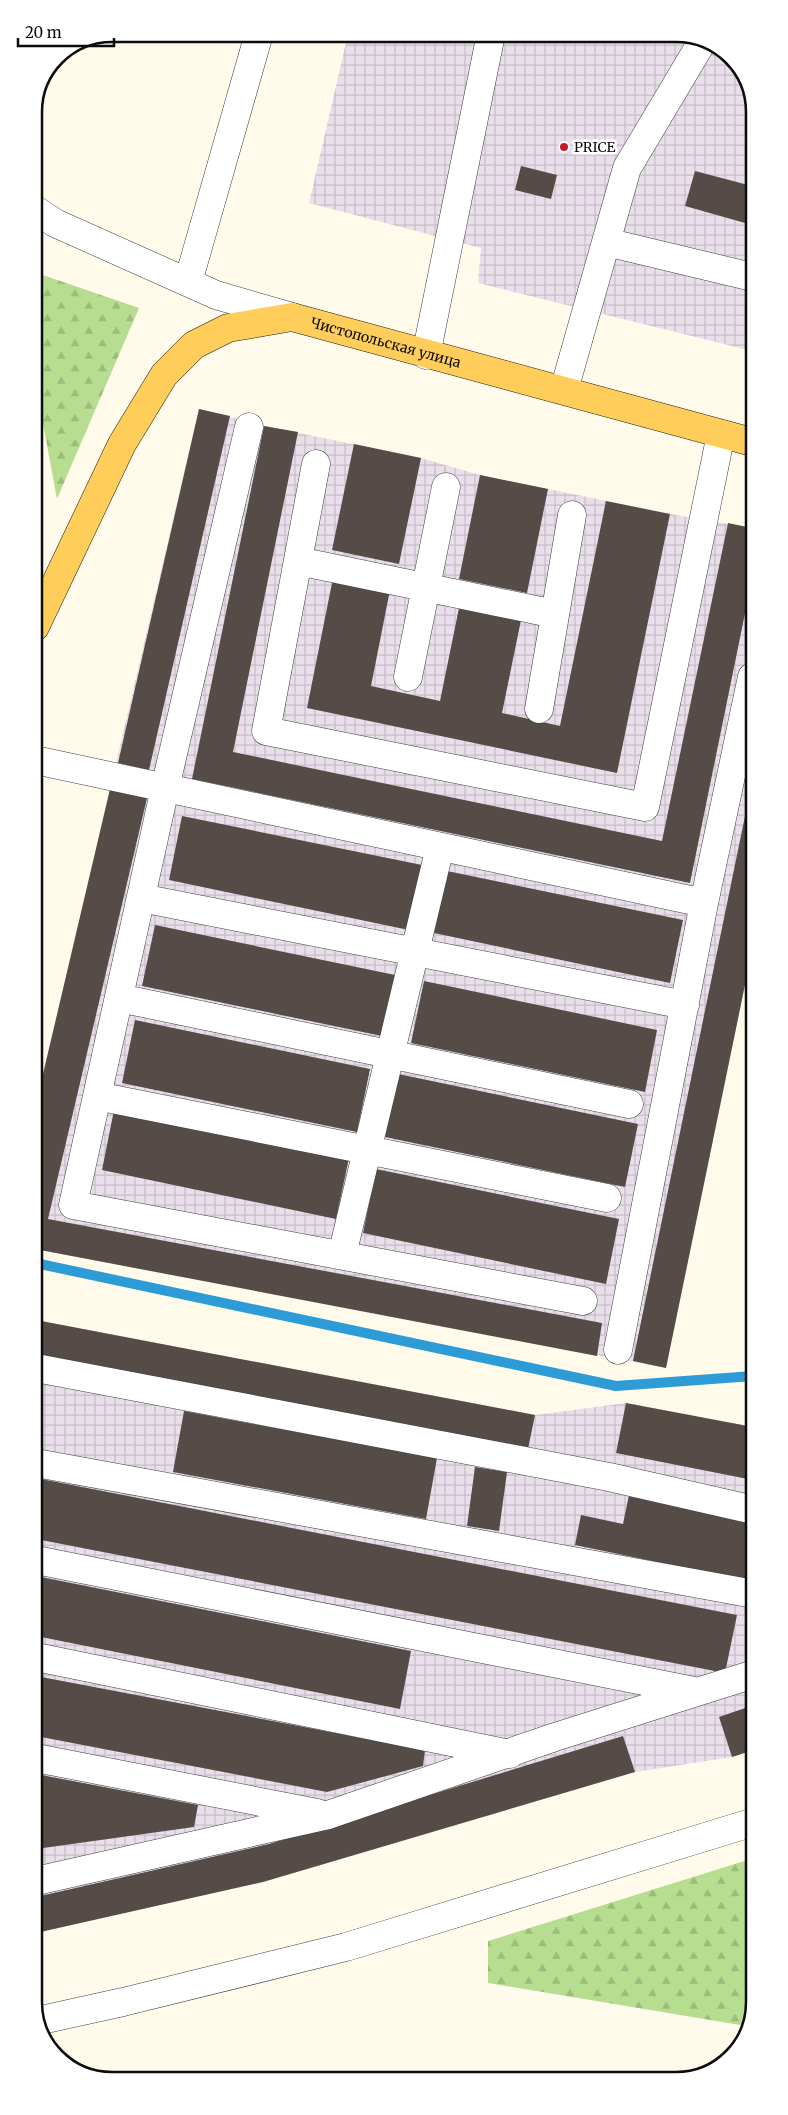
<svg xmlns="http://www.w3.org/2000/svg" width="788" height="2115" font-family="Merriweather,serif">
  <defs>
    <pattern id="industrial-grid" width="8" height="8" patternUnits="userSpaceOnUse" patternTransform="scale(1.25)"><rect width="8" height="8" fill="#e9dfeb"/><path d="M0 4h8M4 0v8" fill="none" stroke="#c7bec8"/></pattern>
    <pattern id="forest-firs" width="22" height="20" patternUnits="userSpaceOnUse" patternTransform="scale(1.25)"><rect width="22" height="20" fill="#b7dd90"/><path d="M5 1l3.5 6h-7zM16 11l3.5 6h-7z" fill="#9cbc7b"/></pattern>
  </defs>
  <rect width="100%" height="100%" fill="#fffaea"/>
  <path fill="url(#industrial-grid)" d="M348,34H681L724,50L751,92L752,351L478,283L481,248L309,203Z
    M199,409L264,426L421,458L480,475L670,514L752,528L753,946L666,1368L35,1249L110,789Z
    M36,1320L535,1415L626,1403L753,1427L754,1750L732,1757L635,1772L263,1882L36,1932Z"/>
  <path fill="url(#forest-firs)" d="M34,272L139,308L57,499L34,375Z
    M754,1858V2002L746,2026L488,1983V1941Z"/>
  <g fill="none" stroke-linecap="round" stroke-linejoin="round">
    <path stroke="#2d9cd6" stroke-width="10" d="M35,1263L616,1386L753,1376"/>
  </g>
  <path fill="#554c47" d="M521,166L557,175L551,199L515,190Z
    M695,171L752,186V200L745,223L685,206Z
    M199,409L230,416L149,770L118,763Z
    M264,426L298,432L233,752L662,841L728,523L752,528V579L690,883L192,779Z
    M354,444L421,458L399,564L332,550Z
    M480,475L548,489L527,593L459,579Z
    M606,501L670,514L617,773L307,708L333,578L390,590L371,686L440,701L459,608L521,620L502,713L560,726Z
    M752,782L753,946L666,1368L633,1361Z
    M110,789L147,798L48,1219L602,1323L597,1356L35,1249V1108Z
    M182,816L422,865L409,930L169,880Z
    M447,871L683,920L670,983L434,933Z
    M155,925L395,975L382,1036L142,986Z
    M424,981L657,1030L645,1092L411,1043Z
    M135,1020L370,1069L357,1132L122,1083Z
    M398,1074L638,1124L625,1187L385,1137Z
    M114,1110L349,1158L336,1219L102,1170Z
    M376,1169L619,1219L606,1284L363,1233Z
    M36,1320L535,1415L528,1449L36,1356Z
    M626,1403L753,1427V1480L616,1453Z
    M184,1411L437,1458L426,1519L173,1472Z
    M475,1467L507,1472L499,1531L467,1526Z
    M36,1478L737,1615L725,1673L36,1539Z
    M629,1495L754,1520V1582L575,1545L581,1515L623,1524Z
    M36,1576L411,1651L400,1709L36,1636Z
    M36,1676L425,1750L423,1766L327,1792L36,1736Z
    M754,1705V1750L732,1757L719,1717Z
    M623,1736L635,1772L263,1882L36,1933V1897L269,1844Z
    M36,1774L198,1805L194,1827L36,1849Z"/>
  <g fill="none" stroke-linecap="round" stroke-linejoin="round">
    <defs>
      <path id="minor" d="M34,209L55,223L216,295L292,317
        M606,242L752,277
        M188,282L259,34
        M426,355L491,34
        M564,390L627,168L702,42
        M249,427L165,788L73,1205L583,1301
        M316,464L266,731L645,807L721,434
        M298,561L555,614
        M408,677L446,487
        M539,709L572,515
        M35,760L704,903
        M141,898L685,1005
        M119,998L629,1104
        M97,1096L607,1198
        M342,1255L440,847
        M618,1350L704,903L752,677
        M36,1371V1368L609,1477L754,1510
        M36,1463L754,1594
        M36,1560L694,1691
        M36,1657L510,1754
        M36,1758L317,1813
        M36,1881L328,1815L555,1737L754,1674
        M37,2021L123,2002L346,1947L754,1822"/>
      <g id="major">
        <path id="s1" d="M35,627L122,444L164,375L194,345L228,328L292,317L752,442"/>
      </g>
    </defs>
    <use href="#minor" stroke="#3f3f3f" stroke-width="29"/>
    <use href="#major" stroke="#1d1d1d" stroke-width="29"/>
    <use href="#minor" stroke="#fff" stroke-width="28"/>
    <use href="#major" stroke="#ffce5a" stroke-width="28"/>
  </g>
  <circle fill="#c41b2c" stroke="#fff" stroke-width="2" cx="564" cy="147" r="5"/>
  <g text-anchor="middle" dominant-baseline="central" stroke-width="5" stroke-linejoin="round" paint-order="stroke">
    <g font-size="14" fill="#0c0c0c" stroke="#fff" text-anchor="start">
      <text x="574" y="147">PRICE</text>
    </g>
    <g font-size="14" fill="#0c0c0c" stroke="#fff">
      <text stroke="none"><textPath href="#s1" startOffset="526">Чистопольская улица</textPath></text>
    </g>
  </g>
  <path d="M0 0H788V2115H0ZM112 42H676A70 70 0 0 1 746 112V2002A70 70 0 0 1 676 2072H112A70 70 0 0 1 42 2002V112A70 70 0 0 1 112 42Z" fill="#fff" fill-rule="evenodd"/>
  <path fill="none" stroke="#0c0c0c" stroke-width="2.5" d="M112 42H676A70 70 0 0 1 746 112V2002A70 70 0 0 1 676 2072H112A70 70 0 0 1 42 2002V112A70 70 0 0 1 112 42Z"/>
  <path d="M18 38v8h96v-8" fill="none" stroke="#0c0c0c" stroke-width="2.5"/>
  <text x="25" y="38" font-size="15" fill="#0c0c0c" stroke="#ffffff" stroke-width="4" paint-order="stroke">20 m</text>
</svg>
